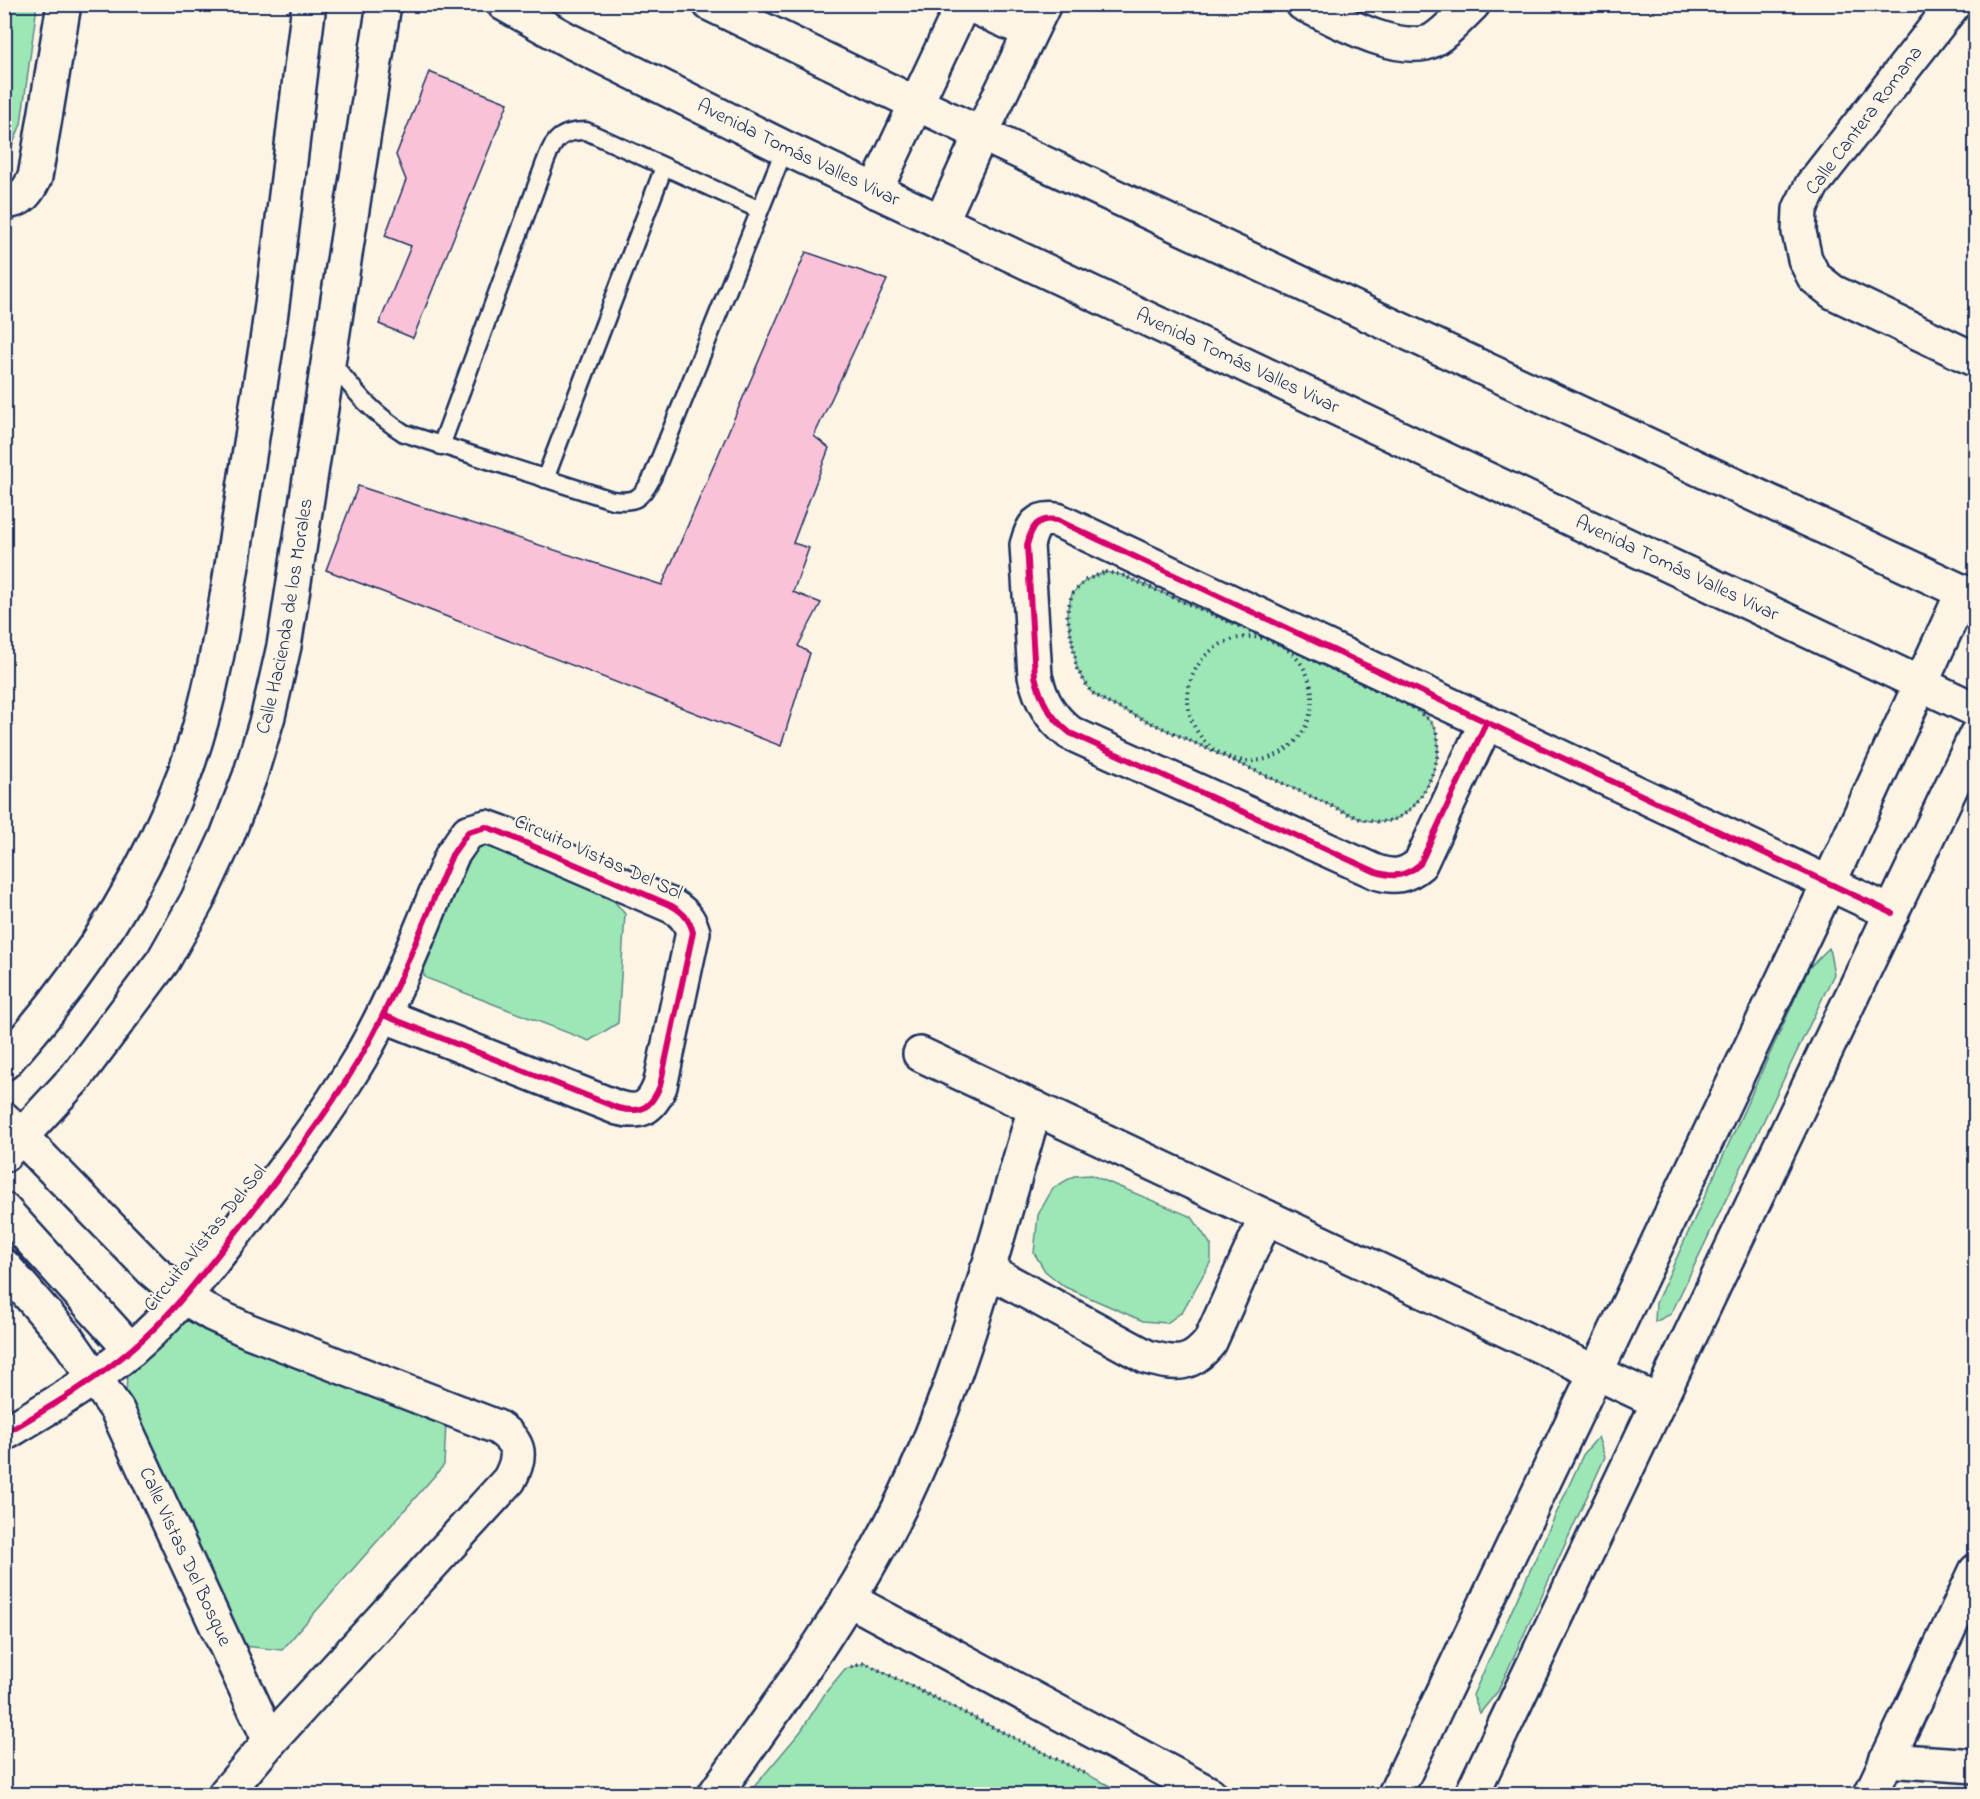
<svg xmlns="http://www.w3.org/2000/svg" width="1980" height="1799" font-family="'Indie Flower',sans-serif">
  <rect width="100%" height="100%" fill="#fcf5e5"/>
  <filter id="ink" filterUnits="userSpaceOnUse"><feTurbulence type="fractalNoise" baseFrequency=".0167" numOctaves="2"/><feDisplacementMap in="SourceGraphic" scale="12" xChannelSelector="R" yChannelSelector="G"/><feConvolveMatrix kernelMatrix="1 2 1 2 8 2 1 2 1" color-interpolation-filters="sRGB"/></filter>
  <g filter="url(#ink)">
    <path fill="#9de6b5" stroke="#5c8a8a" stroke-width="1.5" d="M5,4L36,5V13L21,124L12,146L5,150Z
      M1105,572L1122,575L1280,644L1416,709C1421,714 1429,719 1433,725C1449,750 1425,803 1401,816C1388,824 1375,822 1360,819L1108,703L1091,692L1077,669L1067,613L1072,594L1086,580Z
      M476,842L609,895L625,914L618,1023L589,1041L426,978L414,960Z
      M1829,948L1834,974L1671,1314L1655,1322L1656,1303L1809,968Z
      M1091,1175L1192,1217L1211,1245V1261L1182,1312L1167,1323L1143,1321L1065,1287L1045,1271L1034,1253L1038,1215L1053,1188L1074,1176Z
      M203,1320L446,1422L444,1465L282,1650L233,1645L126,1396L127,1372L178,1322Z
      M1598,1437L1605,1457L1498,1691L1480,1713L1473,1695L1583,1455Z
      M865,1663L883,1672L1126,1794H748L801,1731L826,1692L845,1669Z"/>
    <path fill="#fac2d8" stroke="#1b2f5e" stroke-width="1.5" d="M429,72L508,103L413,338L379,324L411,246L385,236L406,180L396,155Z
      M806,252L887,280L814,436L829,448L793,543L809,548L793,592L821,603L798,646L810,653L781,746L326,570L358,486L662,585Z"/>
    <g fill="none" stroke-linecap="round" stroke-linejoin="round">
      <defs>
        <path id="service" d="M329,359C354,390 369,411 404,433L612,500C635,503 641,499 652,478L785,148
          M441,446L546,160C554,138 562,131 586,131L760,210
          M545,479L664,167"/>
        <g id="minor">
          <path d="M968,4L1030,32"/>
          <path d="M1303,4C1336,19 1389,51 1426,43C1439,40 1463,14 1473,4"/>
          <path d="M1954,4L1812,185L1800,209L1799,232L1805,259L1814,277L1833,292L1976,360"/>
          <path d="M875,191L963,4"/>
          <path d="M4,202C22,201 28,192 35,177L64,4"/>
          <path d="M941,222L981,134L1044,4"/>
          <path d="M1486,723L1420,864C1406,876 1394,878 1376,872L1070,733C1050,717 1041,701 1035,676L1027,545C1032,526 1037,517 1057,520L1892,913"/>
          <path d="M920,1054L1659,1402"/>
          <path d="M4,1119L152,1270L184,1297L212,1314L249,1331L497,1427C521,1443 522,1456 509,1480L270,1741L225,1794"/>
          <path d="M4,1210L131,1350"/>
          <path id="s1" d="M4,1266L69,1341L117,1410L270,1741"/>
          <path d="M987,1270L1147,1357C1176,1365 1190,1367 1210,1342L1266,1217"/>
          <path d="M4,1434C48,1408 95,1381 133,1348C173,1314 203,1273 236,1232C279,1177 324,1119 360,1058C397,994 423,923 452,855L468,832L486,827L500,832L672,906C684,913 689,919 693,932L660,1086C651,1108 641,1114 618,1108L383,1015"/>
          <path d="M848,1599L1210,1794"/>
          <path d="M1886,1760L1976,1766"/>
          <path d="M715,1794C783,1699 854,1603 905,1496C964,1372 996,1238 1035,1108"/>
          <path d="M1395,1794L1829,883L1963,592"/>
          <path d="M1472,1794L1976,735"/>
          <path d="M1871,1794L1976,1571"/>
        </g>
        <g id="tertiary">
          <path d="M4,1063C82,977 144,881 185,772C217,686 227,593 242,502C250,448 259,394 267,341C283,229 295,116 309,4"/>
          <path id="s2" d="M4,1155L76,1077L163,961L197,901L226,839L250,776L268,716L284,646L384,4"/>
        </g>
        <g id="secondary">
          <path id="s3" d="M504,4L566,39L785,148L1976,710"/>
          <path d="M710,4L917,104L1976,598"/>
        </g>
      </defs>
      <use href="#service" stroke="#1b2f5e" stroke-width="21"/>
      <use href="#minor" stroke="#1b2f5e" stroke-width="38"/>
      <use href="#tertiary" stroke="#1b2f5e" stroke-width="38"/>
      <use href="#secondary" stroke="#1b2f5e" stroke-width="38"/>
      <path stroke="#1b2f5e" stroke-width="4" stroke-dasharray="1.5 4.5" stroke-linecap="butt" d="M1105,572L1122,575L1280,644L1416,709C1421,714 1429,719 1433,725C1449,750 1425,803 1401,816C1388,824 1375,822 1360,819L1108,703L1091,692L1077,669L1067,613L1072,594L1086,580Z
        M1188 699a62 62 0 1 1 124 0a62 62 0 1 1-124 0Z
        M851,1667L865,1663L1084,1773"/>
      <use href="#service" stroke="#fcf5e5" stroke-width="16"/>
      <use href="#minor" stroke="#fcf5e5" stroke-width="33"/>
      <use href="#tertiary" stroke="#fcf5e5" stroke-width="33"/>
      <use href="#secondary" stroke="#fcf5e5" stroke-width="33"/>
      <defs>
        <path id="cycleway" d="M1486,723L1420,864C1406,876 1394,878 1376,872L1070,733C1050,717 1041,701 1035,676L1027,545C1032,526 1037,517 1057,520L1892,913
          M4,1434C48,1408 95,1381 133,1348C173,1314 203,1273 236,1232C279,1177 324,1119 360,1058C397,994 423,923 452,855L468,832L486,827L500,832L672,906C684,913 689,919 693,932L660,1086C651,1108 641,1114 618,1108L383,1015"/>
      </defs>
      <use href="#cycleway" stroke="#fcf5e5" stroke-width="10"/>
      <use href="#cycleway" stroke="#d6006c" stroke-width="6"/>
    </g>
  </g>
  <g text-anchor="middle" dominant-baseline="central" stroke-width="4.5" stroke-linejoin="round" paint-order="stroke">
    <g font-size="20" fill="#1b2f5e" stroke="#fcf5e5">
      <text transform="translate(1865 121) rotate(-53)">Calle Cantera Romana</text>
      <text stroke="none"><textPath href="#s3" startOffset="330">Avenida Tomás Valles Vivar</textPath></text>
      <text stroke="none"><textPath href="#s3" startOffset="816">Avenida Tomás Valles Vivar</textPath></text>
      <text stroke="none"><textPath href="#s3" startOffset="1302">Avenida Tomás Valles Vivar</textPath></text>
      <text stroke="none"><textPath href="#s2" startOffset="620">Calle Hacienda de los Morales</textPath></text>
      <text transform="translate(598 858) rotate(24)">Circuito Vistas Del Sol</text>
      <text transform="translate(206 1239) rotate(-51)">Circuito Vistas Del Sol</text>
      <text stroke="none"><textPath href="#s1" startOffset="345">Calle Vistas Del Bosque</textPath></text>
    </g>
  </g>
  <rect width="1980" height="1799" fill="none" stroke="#fcf5e5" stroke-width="24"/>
  <rect x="12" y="12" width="1956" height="1775" fill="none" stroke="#1b2f5e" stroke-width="2" filter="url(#ink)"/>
</svg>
